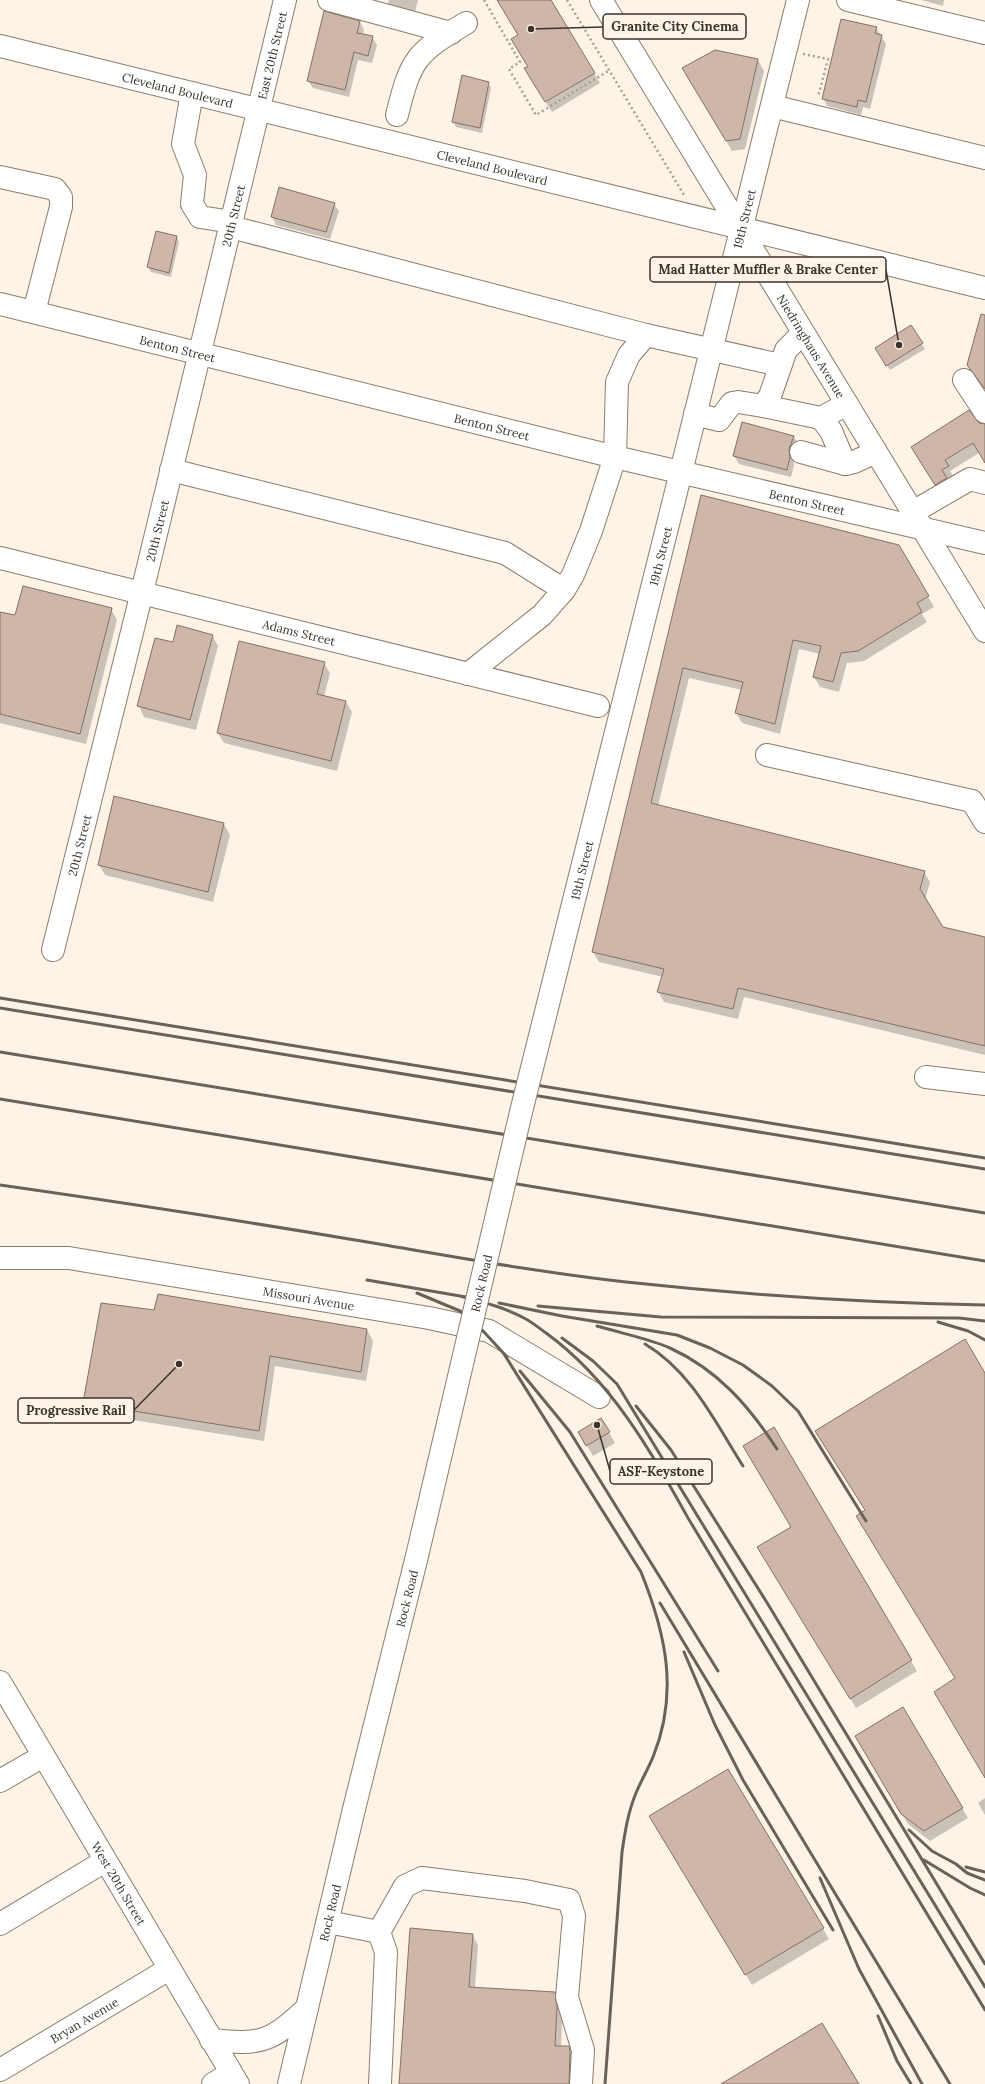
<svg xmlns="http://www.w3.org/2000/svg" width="985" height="2084" font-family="Lora,serif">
  <rect width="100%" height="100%" fill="#fdf3e6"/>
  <path fill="#0003" d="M389,0H418L414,16L393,10L388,3Z
    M498,0H550L600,83L552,112L531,79L519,35Z
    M921,0H944L943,6Z
    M360,22L364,30L363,35L372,37L377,45L372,63L358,60L349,97L313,88L308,81Z
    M876,28L886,44L870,109L863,107L861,115L827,106L823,98Z
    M715,51L758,60L764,71L745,149L732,151L683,68Z
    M488,83L491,88L482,133L456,127L453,122Z
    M334,204L339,211L330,239L276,225L272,217Z
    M177,237L179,242L171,277L151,272L148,267Z
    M911,327L925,349L890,370L879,354Z
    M743,423L794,437L798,444L793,457L794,465L791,477L739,464L734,456Z
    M978,424L985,425V461L979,453L950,471L954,477L941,495L918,458Z
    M702,496L898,545L934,607L922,614L927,622L864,661L847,663L839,692L820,687L814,677L820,654L799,649L780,734L742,723L736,713L742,690L689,678L658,806L924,872L930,882L925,900L942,928L985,938V1055L744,997L738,1019L664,1002L658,991L663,977L599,962L593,952Z
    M111,609L117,620L86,744L0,723V613L16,616Z
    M212,635L218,646L196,730L144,717L139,706L174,644Z
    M324,663L330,673L324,697L346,702L352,712L337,771L224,743L218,733Z
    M115,797L224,824L230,835L213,902L105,875L99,865Z
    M155,1311L367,1330L373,1341L366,1381L275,1366L264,1441L90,1413L84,1403Z
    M601,1419L615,1443L593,1456L579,1432Z
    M774,1429L917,1671L856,1708L764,1557L792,1528Z
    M903,1709L968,1818L930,1841L908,1824L856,1736Z
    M728,1770L829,1939L752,1985L656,1826Z
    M985,1798V1815L978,1803Z
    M472,1934L478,1945L475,1988L554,1993L560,2004L562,2018L561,2047H568L574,2058L575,2084H400Z"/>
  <path fill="#ceb7a9" stroke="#857063" d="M497,0H551L595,73L545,102L524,68L528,67L511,39L518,35Z
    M324,11L360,21L357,33L373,36L368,56L354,52L345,90L307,81Z
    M841,19L877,27L875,33L882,35L866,102L858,100L857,107L822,99Z
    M715,50L758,59L740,139L726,141L682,68Z
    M462,75L489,82L480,128L452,122Z
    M279,187L335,203L326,232L271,217Z
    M156,231L177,236L169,273L147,267Z
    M981,314L985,315V389L967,365Z
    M911,325L923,343L886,366L875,348Z
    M969,410L979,423L985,424V463L973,443L945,460L949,466L942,470L947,478L935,485L911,447Z
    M742,422L794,436L789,449L790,457L787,470L733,456Z
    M701,495L899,545L929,596L917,603L922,612L858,651L841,653L833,682L813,677L821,646L793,640L775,724L735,713L743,682L683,668L651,803L925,871L920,889L943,927L985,937V1046L738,988L733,1009L657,992L664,969L592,952Z
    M23,586L112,608L80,734L0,714V612L15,615Z
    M177,625L213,635L190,720L137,706L155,638L173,642Z
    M239,641L325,662L317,694L346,701L331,761L217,733Z
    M114,796L224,823L208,892L98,865Z
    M158,1294L367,1329L361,1372L270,1356L259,1431L83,1403L101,1303L154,1310Z
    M965,1339L985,1373V1778L934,1692L955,1678L856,1516L865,1510L815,1431Z
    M601,1418L610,1432L586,1446L578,1432Z
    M774,1427L912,1660L850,1699L757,1547L791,1527L743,1446Z
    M903,1707L963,1808L924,1831L901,1814L855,1736Z
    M728,1769L824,1928L745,1975L649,1816Z
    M410,1928L473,1934L469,1987L555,1992L557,2007L555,2046H569L570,2051L569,2084H399Z
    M822,2023L859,2084H721Z"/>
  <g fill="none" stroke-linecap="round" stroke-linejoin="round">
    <defs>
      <g id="minor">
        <path d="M329,0L451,33"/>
        <path id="s1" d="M601,0L985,631"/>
        <path d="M848,0L985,33"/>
        <path id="s2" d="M0,46L985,288"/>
        <path d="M192,93L183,144L195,175L192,204L200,217L232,222"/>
        <path d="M772,106L985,158"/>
        <path d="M397,115C411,58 416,53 466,23"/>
        <path d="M0,177L55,189L61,197V207L34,312"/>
        <path d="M231,227L646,335L780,365"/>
        <path id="s3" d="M0,304L615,457L985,543"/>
        <path d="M964,380L985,412"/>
        <path d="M763,406L821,418L847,404"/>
        <path d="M695,414L719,420L732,403L738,402L763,406L770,396L786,350L803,333"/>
        <path d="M821,418L831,431L845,464"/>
        <path d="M801,452L845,464L854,462L876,452"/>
        <path d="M171,470L505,553L564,590"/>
        <path d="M913,512L970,479L985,483"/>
        <path id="s4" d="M0,558L598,706"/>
        <path d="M468,674L542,615L564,590L573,575L591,531L615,457L617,382L629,355L646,335"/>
        <path d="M767,755L972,801L985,822"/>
        <path id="s5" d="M53,950L142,592L285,0"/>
        <path d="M926,1077L985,1084"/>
        <path id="s6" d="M0,1258H69L429,1318L489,1331L599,1397"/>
        <path id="s7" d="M0,1682L238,2084"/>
        <path d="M0,1781L43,1756"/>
        <path d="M328,1922L379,1932L386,1952L380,2084"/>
        <path d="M0,1924L105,1861"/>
        <path d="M379,1932L405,1886L422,1878L525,1891L569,1900L574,1916L567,1997L583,2050L581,2084"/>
        <path id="s8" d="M0,2070L169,1969"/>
        <path d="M213,2084L231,2073"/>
      </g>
      <g id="major">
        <path id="s9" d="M673,504L798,0"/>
        <path d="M211,2040C263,2045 270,2042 307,2008"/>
        <path id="s10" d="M289,2084L354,1809"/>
      </g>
    </defs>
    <use href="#minor" stroke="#8c7c6a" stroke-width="24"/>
    <use href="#major" stroke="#8c7c6a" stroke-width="24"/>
    <path stroke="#a89f94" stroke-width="2.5" stroke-dasharray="2 3" stroke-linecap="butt" d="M484,0L520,62L509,69L536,115L610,70
      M567,0L684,195
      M803,54L828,59L818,97"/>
    <use href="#minor" stroke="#fff" stroke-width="22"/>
    <use href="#major" stroke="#fff" stroke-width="22"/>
    <path stroke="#6a6259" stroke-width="3" d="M0,998L985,1158
      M0,1008L985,1169
      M0,1052L985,1213
      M0,1099L985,1261
      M0,1185C119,1202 237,1220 355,1240C445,1255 536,1272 626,1282C746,1295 865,1303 985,1305
      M367,1280L466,1297
      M417,1293L460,1311L484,1332L507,1357
      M460,1296C482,1302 504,1307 524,1318C532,1322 539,1328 546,1333C611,1380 650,1450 688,1518L985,2010
      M499,1303L562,1316L677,1335L710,1348L743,1365L772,1386L798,1411L866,1521
      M538,1306L661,1317L959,1318L985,1321
      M938,1322L968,1331L985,1340
      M597,1326C620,1333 647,1338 670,1348C718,1370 749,1406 777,1449
      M562,1338L593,1361L617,1384L985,1987
      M645,1344C691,1371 715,1422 743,1466
      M504,1354L641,1572C666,1634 679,1693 653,1757C648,1769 641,1781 636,1793C628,1812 625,1832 622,1852L605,2084
      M520,1371L570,1432L718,1671
      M636,1406L671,1450L766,1601L985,1964
      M660,1603L950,2084
      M684,1652L715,1725L743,1780L833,1930
      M909,1830L932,1851L956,1864L967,1873L985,1880
      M924,1860L970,1888L985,1895
      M966,1867L985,1872
      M820,1878L859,1969L922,2084
      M878,2016L897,2061L911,2084"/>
    <defs>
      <g id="major-bridge">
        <path id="s11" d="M354,1809L417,1556L521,1112L673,504"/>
      </g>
    </defs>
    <use href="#major-bridge" stroke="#8c7c6a" stroke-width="24" stroke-linecap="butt"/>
    <use href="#major-bridge" stroke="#fff" stroke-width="22"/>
  </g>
  <g text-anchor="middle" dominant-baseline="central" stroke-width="3" stroke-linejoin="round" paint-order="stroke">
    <g font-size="12" fill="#3b342c" stroke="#fdf3e6">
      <text stroke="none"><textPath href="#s5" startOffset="921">East 20th Street</textPath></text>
      <text stroke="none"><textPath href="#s2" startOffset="183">Cleveland Boulevard</textPath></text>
      <text stroke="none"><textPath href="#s2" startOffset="507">Cleveland Boulevard</textPath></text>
      <text stroke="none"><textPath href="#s5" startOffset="756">20th Street</textPath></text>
      <text stroke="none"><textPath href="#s9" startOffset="294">19th Street</textPath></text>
      <text stroke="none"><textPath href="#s1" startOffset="405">Niedringhaus Avenue</textPath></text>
      <text stroke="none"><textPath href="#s3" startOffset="183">Benton Street</textPath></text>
      <text stroke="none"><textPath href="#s3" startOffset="507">Benton Street</textPath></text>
      <text stroke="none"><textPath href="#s3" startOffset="831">Benton Street</textPath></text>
      <text stroke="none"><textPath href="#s5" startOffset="432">20th Street</textPath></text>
      <text stroke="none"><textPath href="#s11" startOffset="1290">19th Street</textPath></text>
      <text stroke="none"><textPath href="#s4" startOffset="308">Adams Street</textPath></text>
      <text stroke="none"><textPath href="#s5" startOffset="108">20th Street</textPath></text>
      <text stroke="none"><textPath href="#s11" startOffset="966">19th Street</textPath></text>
      <text stroke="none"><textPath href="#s11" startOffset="541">Rock Road</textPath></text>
      <text stroke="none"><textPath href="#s6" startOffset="312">Missouri Avenue</textPath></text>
      <text stroke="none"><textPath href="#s11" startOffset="217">Rock Road</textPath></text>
      <text stroke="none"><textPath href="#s7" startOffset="234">West 20th Street</textPath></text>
      <text stroke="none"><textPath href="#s10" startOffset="176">Rock Road</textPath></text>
      <text stroke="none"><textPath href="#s8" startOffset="98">Bryan Avenue</textPath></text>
    </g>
  </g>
  <path fill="none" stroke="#3b342c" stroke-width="1.5" d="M531 29L603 27M899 345L886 270M179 1364L134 1410M597 1425L610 1471"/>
  <g fill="#3b342c" stroke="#fdf3e6" stroke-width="1.5">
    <circle cx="531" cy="29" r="4"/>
    <circle cx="899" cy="345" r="4"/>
    <circle cx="179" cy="1364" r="4"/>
    <circle cx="597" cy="1425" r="4"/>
  </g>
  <g fill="#fdf3e6" stroke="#3b342c" stroke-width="1.5">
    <rect x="603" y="14" width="143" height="25" rx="4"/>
    <rect x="650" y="257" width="236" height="25" rx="4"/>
    <rect x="18" y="1398" width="116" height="25" rx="4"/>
    <rect x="610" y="1459" width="102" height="25" rx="4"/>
  </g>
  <g font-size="13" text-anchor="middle" font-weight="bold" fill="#3b342c">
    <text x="675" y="31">Granite City Cinema</text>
    <text x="768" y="274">Mad Hatter Muffler &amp; Brake Center</text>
    <text x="76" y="1415">Progressive Rail</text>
    <text x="661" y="1476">ASF-Keystone</text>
  </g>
</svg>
